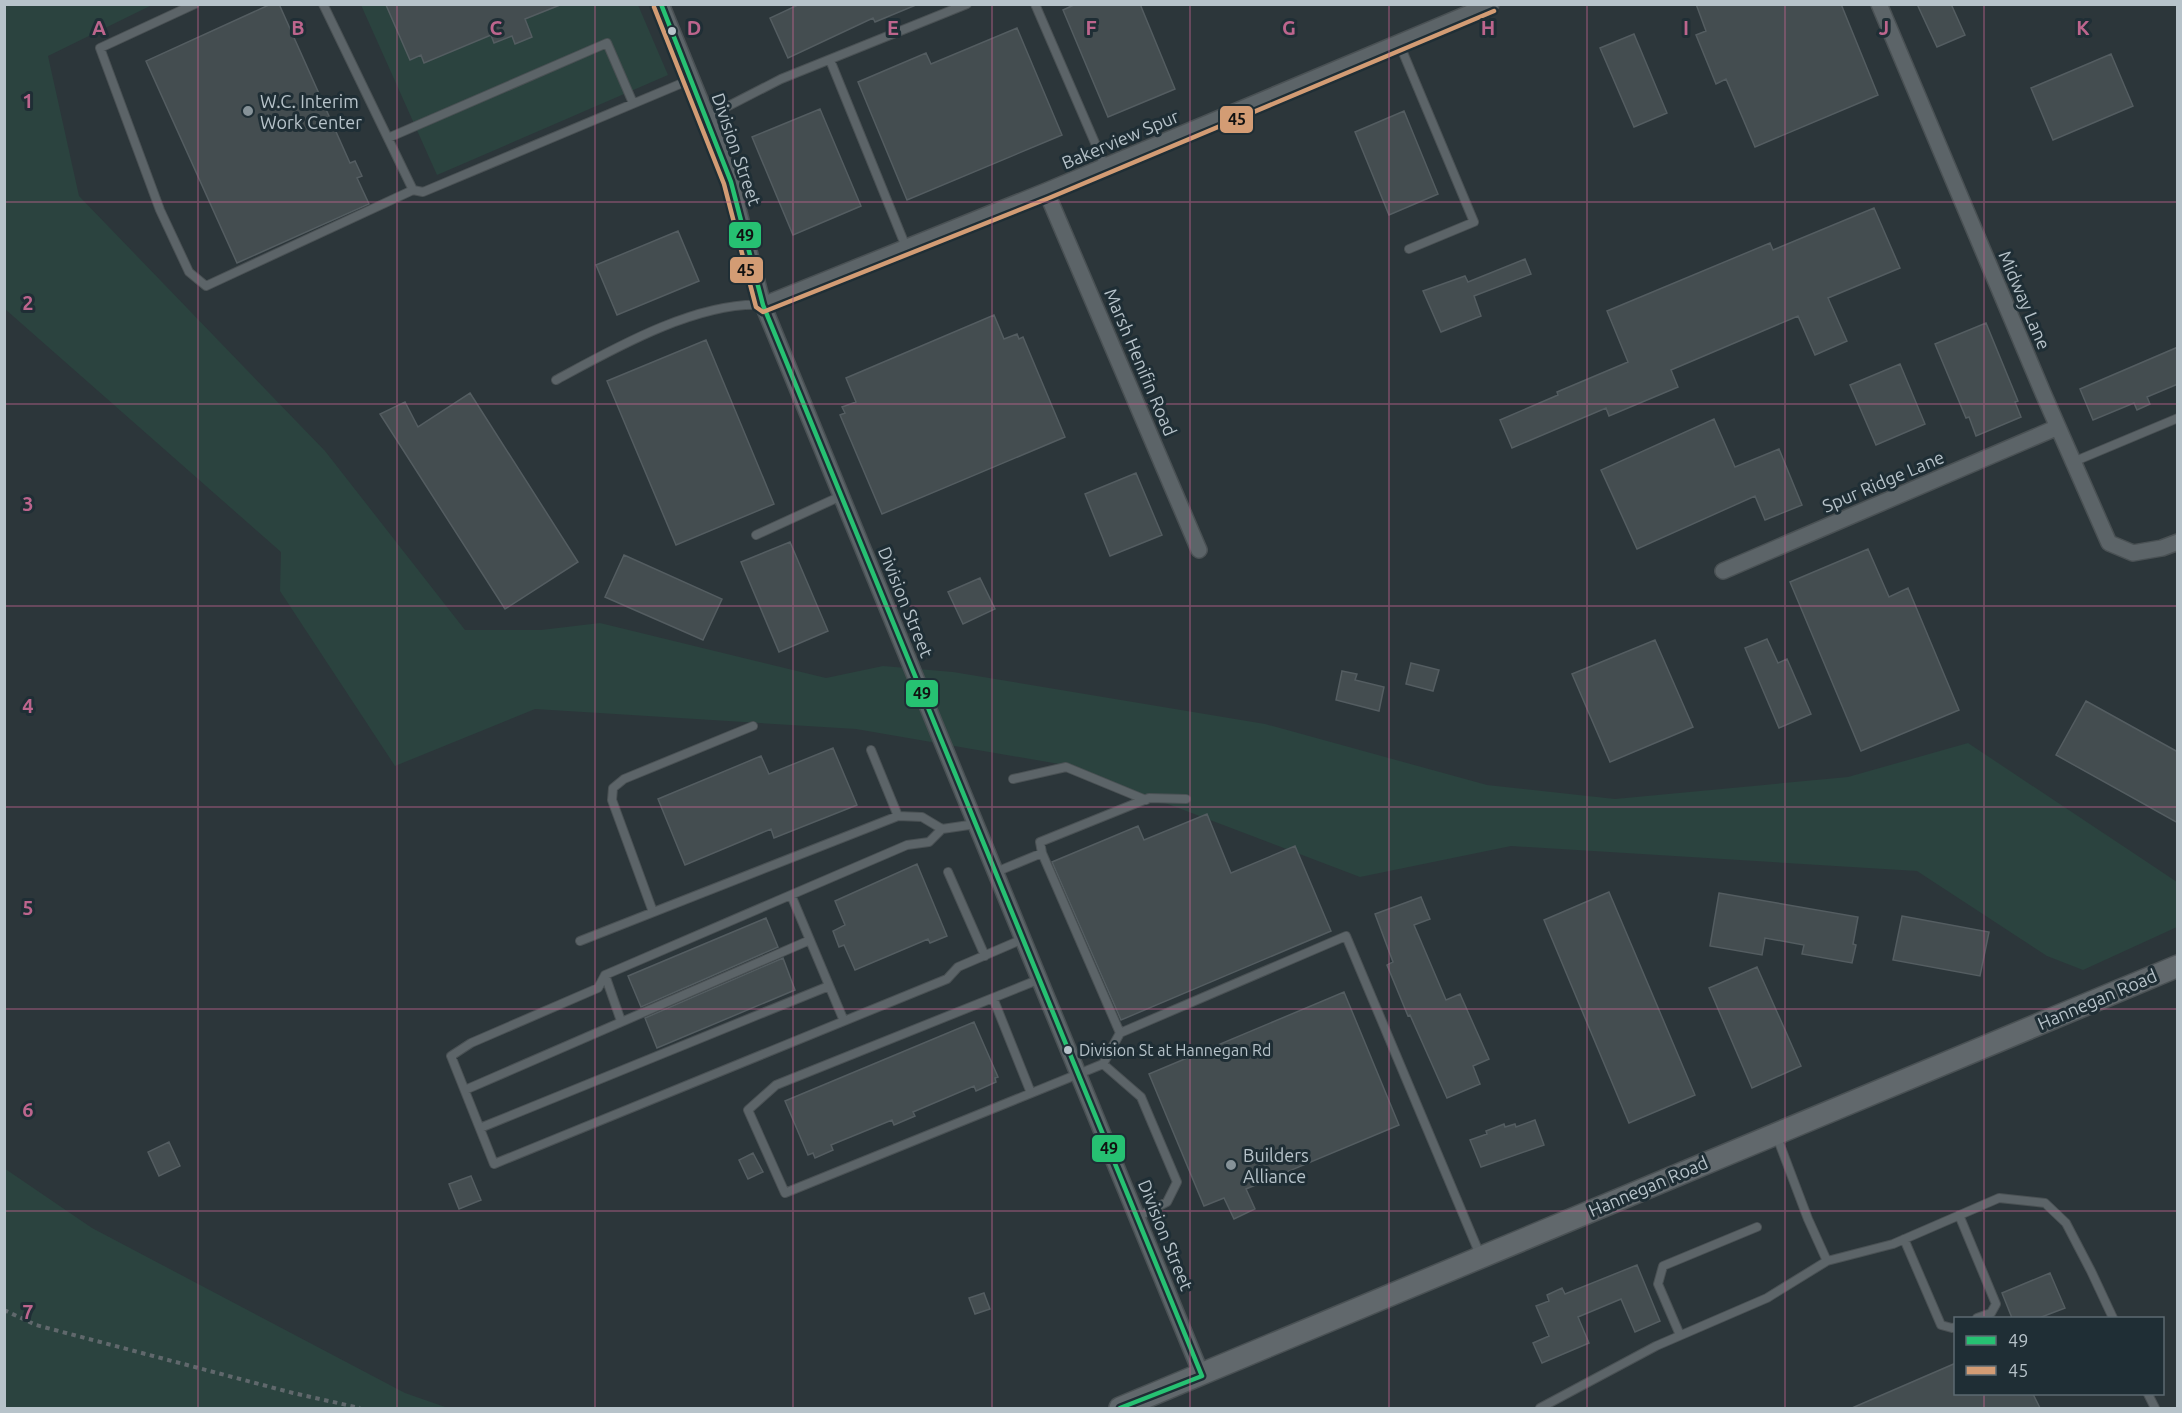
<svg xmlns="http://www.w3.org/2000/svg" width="2182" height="1413" font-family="Ubuntu,sans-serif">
  <rect width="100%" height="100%" fill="#2c363a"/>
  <path fill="#2b433f" d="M5,5H152L48,56L79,196L325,451L465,630H541L600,623L826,678L883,666L953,672L1265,724L1487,785L1615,799L1848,777L1968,743L2177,882V927L2083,970L2047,956L1917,871L1511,846L1360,877L1065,765L856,729L535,709L395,766L280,591L281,552L5,309Z
    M361,5H638L668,75L437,175Z
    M4,1168L92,1228L405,1393L448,1408H5Z"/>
  <path fill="#444d50" stroke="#545d61" stroke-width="1.5" d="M271,4H279L350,163L355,161L362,176L357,178L369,204L237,263L146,61Z
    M800,4H916V5L875,22L873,18L788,58L770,18Z
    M1076,4H1140L1175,89L1108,117L1063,10Z
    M1696,4H1841L1878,95L1755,147L1726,79L1716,84L1696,35L1706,31Z
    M1917,4H1951L1965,35L1937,47Z
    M386,5H560L525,19L532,37L515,44L512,36L494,43L491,35L424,63L421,55L410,60Z
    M1017,28L1062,135L907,200L858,82L926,53L931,64Z
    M1634,34L1667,113L1634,127L1600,48Z
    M2111,54L2133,106L2053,140L2031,88Z
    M820,109L861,206L793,235L752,137Z
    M1404,111L1438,194L1389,215L1355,132Z
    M1874,208L1900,268L1828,298L1847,341L1815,355L1798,316L1671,370L1678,387L1609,416L1606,408L1512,448L1500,420L1558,395L1557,392L1628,362L1607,311L1770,243L1773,250Z
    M678,231L699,281L617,315L596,265Z
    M1525,259L1531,274L1474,296L1481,316L1441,332L1423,291L1465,276L1468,282Z
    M994,315L1004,339L1017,334L1019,339L1023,337L1065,437L882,514L840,415L845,413L842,407L856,402L846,378Z
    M1986,323L2018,401L2015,402L2021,417L1976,436L1969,417L1966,418L1935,344Z
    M706,340L774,504L676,545L607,381Z
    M2178,347V384L2147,397L2150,404L2137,410L2134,403L2093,420L2080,389Z
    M1900,364L1925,424L1876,445L1850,385Z
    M470,393L578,562L505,609L380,414L405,402L418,427Z
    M1714,419L1735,467L1779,449L1802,505L1765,520L1755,496L1637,549L1601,470Z
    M1136,473L1162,535L1110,556L1085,494Z
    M790,542L828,631L779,652L741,562Z
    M1868,549L1889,597L1908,588L1959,710L1861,751L1790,582Z
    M624,555L722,599L703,640L605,597Z
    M980,578L995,609L963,624L948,592Z
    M1767,639L1778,663L1787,659L1811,714L1779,728L1745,648Z
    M1655,640L1693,727L1610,762L1572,674Z
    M1411,663L1439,670L1433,691L1406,684Z
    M1342,671L1357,674L1355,680L1384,687L1379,711L1336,700Z
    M2086,701L2178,752V823L2056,755Z
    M833,748L857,805L774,838L771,829L685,865L658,799L761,756L769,774Z
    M1207,814L1231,873L1295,846L1331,931L1121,1020L1052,862L1138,826L1144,840Z
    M917,864L947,936L930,943L928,939L855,970L844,945L839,947L833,931L845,925L835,901Z
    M1609,892L1695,1095L1629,1123L1544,920Z
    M1719,893L1858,917L1853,944L1856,945L1852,963L1802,954L1804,945L1765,938L1762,955L1710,946Z
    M1421,897L1430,919L1414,925L1446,1000L1460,994L1489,1059L1473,1066L1480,1084L1447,1098L1410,1015L1408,1016L1387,965L1393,962L1375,914Z
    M1902,916L1989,932L1980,976L1893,960Z
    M766,918L778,947L641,1007L628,976Z
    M783,958L795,990L657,1048L645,1018Z
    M1757,967L1801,1066L1752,1088L1709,988Z
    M1344,992L1399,1125L1246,1189L1255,1209L1234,1219L1224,1198L1204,1206L1149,1074Z
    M974,1022L998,1077L995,1078L996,1082L976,1091L974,1086L913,1112L915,1116L894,1125L892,1120L831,1145L833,1150L815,1158L813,1153L808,1155L785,1101Z
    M1535,1120L1544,1145L1481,1167L1470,1140L1487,1134L1486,1131L1504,1124L1505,1127L1515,1124L1516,1127Z
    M169,1142L180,1166L159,1176L148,1152Z
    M753,1153L763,1172L748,1179L739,1160Z
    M471,1176L481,1200L459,1209L449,1184Z
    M1637,1265L1660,1321L1635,1332L1621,1299L1578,1317L1589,1343L1542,1363L1533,1343L1549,1336L1536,1306L1549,1301L1547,1295L1562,1288L1565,1294Z
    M2050,1273L2065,1308L2039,1318H2012L2002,1293Z
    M984,1293L990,1309L975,1314L969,1298Z
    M1956,1363V1394H2033L2040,1408H1852Z"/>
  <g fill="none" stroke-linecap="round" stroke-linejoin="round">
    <defs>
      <path id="service" d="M195,4L100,48L160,210L189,272L206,286L413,190
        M323,4L413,190L423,192L692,79
        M1035,4L1105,166
        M1399,43L1474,222L1409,249
        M830,60L906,247
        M707,117L781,79L967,4
        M388,138L607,43L633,103
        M556,380C613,349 697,301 763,305
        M2073,462L2178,418
        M756,535L841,496
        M871,750L898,816
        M1013,779L1066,767L1146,800
        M1186,799L1149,798L1040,842L1042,853L1120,1033L1346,936L1481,1257
        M942,829L929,842L907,845L605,975L598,988L471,1043L451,1056L494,1164L947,979L958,967L1023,939
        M948,872L985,956
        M996,872L1042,853
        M791,895L844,1021
        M653,912L612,800L613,788L624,779L753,726
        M580,941L898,816L922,817L942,829L976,824
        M605,975L621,1021
        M1040,979L776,1085L748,1110L785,1193L1103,1064L1120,1033
        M993,998L1031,1093
        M1103,1064L1141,1097L1177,1182L1167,1202L1137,1217
        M465,1090L810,940
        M480,1128L829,986
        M1777,1137L1808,1219L1827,1261L1893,1244L1999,1198L2045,1203L2066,1223L2091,1271L2113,1318
        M1959,1215L1996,1304L1991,1313L1977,1318
        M1904,1239L1941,1325L1952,1328L1956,1327
        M1680,1335L1658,1284L1663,1266L1757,1227
        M2148,1394L2155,1408
        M1540,1408L1656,1346L1767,1298L1827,1261"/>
      <path id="minor" d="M661,4L707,117L731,182L763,305L1202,1376
        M1879,4L2043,393L2109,543L2133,553L2162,548L2178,542
        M1046,191L1199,550
        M763,305L1046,191L1491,4
        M1723,571L2058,427"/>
      <path id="secondary" d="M1120,1408L2178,966"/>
    </defs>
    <use href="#service" stroke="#4a5154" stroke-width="10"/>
    <use href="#minor" stroke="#4a5154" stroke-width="18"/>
    <use href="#secondary" stroke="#4a5154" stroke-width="24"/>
    <path stroke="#60686c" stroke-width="4" stroke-dasharray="4.5 4.5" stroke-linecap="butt" d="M4,1310L36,1325L293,1393L360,1408"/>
    <use href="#service" stroke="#5c6468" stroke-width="8"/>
    <use href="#minor" stroke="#5c6468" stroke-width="15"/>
    <use href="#secondary" stroke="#61686c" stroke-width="21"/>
    <defs>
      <path id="bus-1" d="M661,4L731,182L763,305L1202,1376
        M1120,1408L1202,1376"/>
      <path id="bus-2" d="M654,7L724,184L756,307L763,312L1049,198L1494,11"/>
    </defs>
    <use href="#bus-1" stroke="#1f2e35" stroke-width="9"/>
    <use href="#bus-2" stroke="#1f2e35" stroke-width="9"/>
    <use href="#bus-1" stroke="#26c172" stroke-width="4.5"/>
    <use href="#bus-2" stroke="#d39c74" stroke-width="4.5"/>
  </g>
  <path fill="none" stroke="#bd658d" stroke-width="1.5" stroke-opacity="0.55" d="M198,4V1408M397,4V1408M595,4V1408M793,4V1408M992,4V1408M1190,4V1408M1389,4V1408M1587,4V1408M1785,4V1408M1984,4V1318M4,202H2178M4,404H2178M4,606H2178M4,807H2178M4,1009H2178M4,1211H2178M1984,1394V1408"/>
  <g fill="#b7c3ca" stroke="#1f2e35" stroke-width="2">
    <circle cx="672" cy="31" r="5"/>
    <circle cx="1068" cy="1050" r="5"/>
  </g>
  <g fill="#869298" stroke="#1f2e35" stroke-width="2">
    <circle cx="248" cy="111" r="6"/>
    <circle cx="1231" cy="1165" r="6"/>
  </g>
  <g text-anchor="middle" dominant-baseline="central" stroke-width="6" stroke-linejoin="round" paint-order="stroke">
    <g font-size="16" fill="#b7c3ca" stroke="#1f2e35" text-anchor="start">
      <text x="1079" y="1050">Division St at Hannegan Rd</text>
    </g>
    <g font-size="18" fill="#b7c3ca" stroke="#1f2e35" text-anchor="start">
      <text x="260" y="101">W.C. Interim<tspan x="260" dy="21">Work Center</tspan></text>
      <text x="1243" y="1155">Builders<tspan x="1243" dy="21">Alliance</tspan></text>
    </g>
    <g font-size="18" fill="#b7c3ca" stroke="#1f2e35">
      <text transform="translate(1120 139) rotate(-23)">Bakerview Spur</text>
      <text transform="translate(737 149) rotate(71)">Division Street</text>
      <text transform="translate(2025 300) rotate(67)">Midway Lane</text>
      <text transform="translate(1141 362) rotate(67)">Marsh Henifin Road</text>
      <text transform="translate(1883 481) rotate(-23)">Spur Ridge Lane</text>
      <text transform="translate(906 602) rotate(68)">Division Street</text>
      <text transform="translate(2097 999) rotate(-23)">Hannegan Road</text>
      <text transform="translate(1648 1186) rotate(-23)">Hannegan Road</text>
      <text transform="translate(1166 1235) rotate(68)">Division Street</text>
    </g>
  </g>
  <g font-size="20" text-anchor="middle" font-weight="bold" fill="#bd658d" stroke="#1f2e35" stroke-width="6" stroke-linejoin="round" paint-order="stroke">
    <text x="99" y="35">A</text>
    <text x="298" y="35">B</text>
    <text x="496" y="35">C</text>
    <text x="694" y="35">D</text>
    <text x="893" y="35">E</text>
    <text x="1091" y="35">F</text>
    <text x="1289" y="35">G</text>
    <text x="1488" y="35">H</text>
    <text x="1686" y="35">I</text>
    <text x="1884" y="35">J</text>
    <text x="2083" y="35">K</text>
    <text x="28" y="108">1</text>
    <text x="28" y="310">2</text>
    <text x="28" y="511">3</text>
    <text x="28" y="713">4</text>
    <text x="28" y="915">5</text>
    <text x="28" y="1117">6</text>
    <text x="28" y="1319">7</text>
  </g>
  <g stroke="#1f2e35" stroke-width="2">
    <rect x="1219" y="105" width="35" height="29" rx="6" fill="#d39c74"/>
    <rect x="728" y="221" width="34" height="28" rx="6" fill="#26c172"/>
    <rect x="729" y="256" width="35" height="28" rx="6" fill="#d39c74"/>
    <rect x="905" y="679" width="34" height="29" rx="6" fill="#26c172"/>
    <rect x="1091" y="1134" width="35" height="29" rx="6" fill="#26c172"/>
  </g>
  <g font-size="16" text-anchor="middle" font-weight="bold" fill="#111">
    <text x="1237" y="125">45</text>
    <text x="745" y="241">49</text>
    <text x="746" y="276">45</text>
    <text x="922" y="699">49</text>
    <text x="1109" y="1154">49</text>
  </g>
  <rect width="2182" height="1413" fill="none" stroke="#b7c3ca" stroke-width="12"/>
  <rect x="1954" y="1317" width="210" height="78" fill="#1f2e35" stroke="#5c6a71" stroke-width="1.5"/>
  <rect x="1966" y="1336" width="30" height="9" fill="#26c172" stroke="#5c6a71" stroke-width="1.5"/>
  <text x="2008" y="1347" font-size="18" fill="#b7c3ca">49</text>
  <rect x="1966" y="1366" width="30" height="9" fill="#d39c74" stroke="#5c6a71" stroke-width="1.5"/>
  <text x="2008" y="1377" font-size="18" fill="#b7c3ca">45</text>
</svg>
